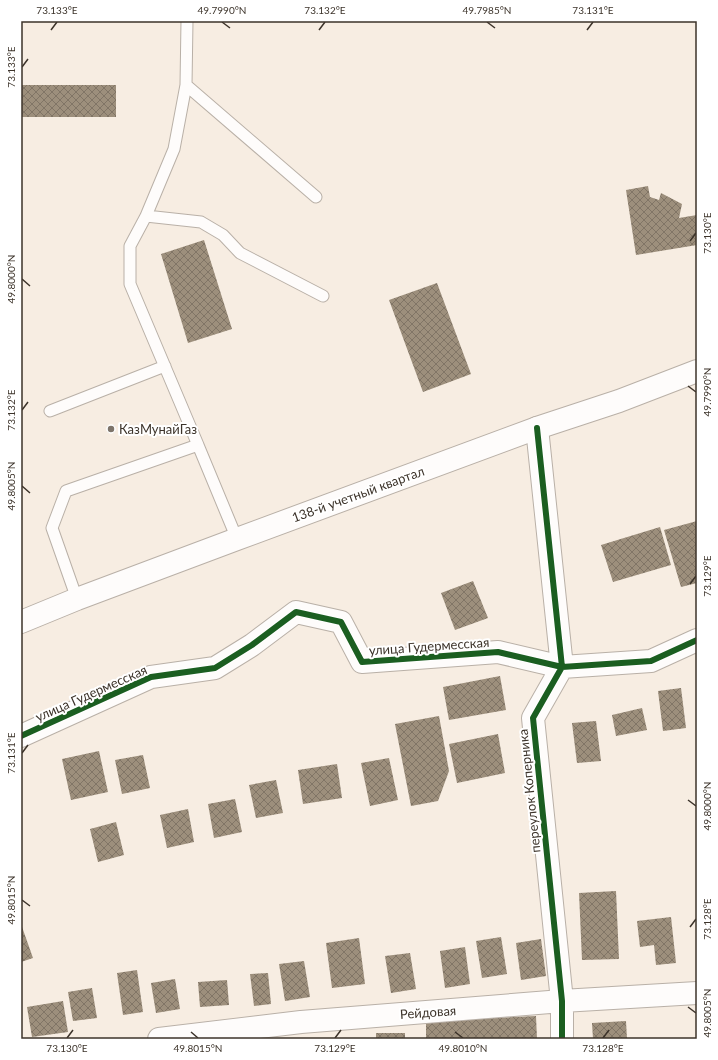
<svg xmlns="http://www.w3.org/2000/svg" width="718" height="1060" font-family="Lato,sans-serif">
  <defs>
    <pattern id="building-cross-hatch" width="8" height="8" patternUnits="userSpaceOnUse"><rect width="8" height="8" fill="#9d8f7c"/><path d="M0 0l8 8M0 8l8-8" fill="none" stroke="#817566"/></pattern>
  </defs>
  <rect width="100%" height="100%" fill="#f7ede2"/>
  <path fill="url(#building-cross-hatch)" d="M21,85H116V117H21Z
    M648,186L650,197L659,200L661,193L682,204L679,218L697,215V245L636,255L626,190Z
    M204,240L232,329L188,343L161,254Z
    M437,283L471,374L423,392L389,300Z
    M697,521V583L681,587L664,530Z
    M660,527L671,565L613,582L601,545Z
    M473,581L488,618L455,630L441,593Z
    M500,676L506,710L449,720L443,687Z
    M681,688L686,728L663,731L658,691Z
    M642,708L647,730L616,736L612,715Z
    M439,716L449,771L438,801L411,806L395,724Z
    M596,721L601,761L577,763L572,723Z
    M498,734L505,773L457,783L449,744Z
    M99,751L108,792L71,800L62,759Z
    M143,755L150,788L122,794L115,760Z
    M389,758L398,800L370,806L361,763Z
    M337,764L342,798L303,804L298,770Z
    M276,780L283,813L256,818L249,785Z
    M235,799L242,832L214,838L208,804Z
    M188,809L194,842L167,848L160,815Z
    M116,822L124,855L98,862L90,829Z
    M616,891L619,959L582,960L579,893Z
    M671,917L676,963L656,965L654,945L640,947L637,921Z
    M21,924L33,958L21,962Z
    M501,937L507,974L482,978L476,941Z
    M359,938L365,984L332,988L326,943Z
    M541,939L546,976L521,980L516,943Z
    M465,947L470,984L445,988L440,951Z
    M410,953L416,989L391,993L385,956Z
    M304,961L310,997L285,1001L279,964Z
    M137,970L143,1012L123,1015L117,973Z
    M268,973L271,1004L254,1006L250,974Z
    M175,979L180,1009L156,1013L151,983Z
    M227,980L229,1005L200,1007L198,982Z
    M92,988L97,1018L73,1021L68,992Z
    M63,1001L68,1032L32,1037L27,1007Z
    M536,1016L537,1039H426V1021Z
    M626,1021L627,1039H593L592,1023Z
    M376,1033H405V1039H376Z"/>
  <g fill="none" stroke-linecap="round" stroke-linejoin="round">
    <defs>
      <path id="lane" d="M187,21L186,85L174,149L146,216L130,246V284L198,445
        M186,85L316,197
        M146,216L201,222L223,235L240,253L323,296
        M50,411L165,366
        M77,599L52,528L66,491L198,445L237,539"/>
      <path id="street" d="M537,428L562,667L533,718L562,1001V1039
        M21,736L151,677L215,668L252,645L296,612L341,622L362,662L498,652L562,667L651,661L697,640
        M159,1039L301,1022L562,1001L697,993"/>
      <path id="secondary" d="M21,622L77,599L237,539L537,428L619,401L697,371"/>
    </defs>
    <use href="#lane" stroke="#b9b0a7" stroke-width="13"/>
    <use href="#street" stroke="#b9b0a7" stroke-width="24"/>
    <use href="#secondary" stroke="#b9b0a7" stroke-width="24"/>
    <use href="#lane" stroke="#fefcfb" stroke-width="11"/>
    <use href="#street" stroke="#fefcfb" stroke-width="22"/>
    <use href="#secondary" stroke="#fefcfb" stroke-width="22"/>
    <defs>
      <path id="cycleway" d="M537,428L562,667L533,718L562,1001V1039
        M21,736L151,677L215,668L252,645L296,612L341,622L362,662L498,652L562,667L651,661L697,640"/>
    </defs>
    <use href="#cycleway" stroke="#fff" stroke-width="8"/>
    <use href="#cycleway" stroke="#1b5e20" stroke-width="6"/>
  </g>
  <path fill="none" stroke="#3c332a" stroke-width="1.5" d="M222,22L230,28M487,22L495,28M51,30L57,22M319,30L325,22M587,30L593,22M22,67L28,59M690,241L696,233M22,279L30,286M688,386L696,392M22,410L28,402M22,486L30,493M690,584L696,576M22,753L28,745M688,800L696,806M22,900L30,906M690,927L696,919M688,1007L696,1013M191,1032L198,1038M455,1032L463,1038M67,1038L73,1030M335,1038L341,1030M603,1038L609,1030"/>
  <circle fill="#7d746a" stroke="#fff" stroke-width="1.5" cx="111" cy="429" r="4"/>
  <g text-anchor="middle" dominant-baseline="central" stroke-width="4" stroke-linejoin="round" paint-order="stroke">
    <g font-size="13" fill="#3c332a" stroke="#fff" text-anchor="start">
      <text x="119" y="429">КазМунайГаз</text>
    </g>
    <g font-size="13" fill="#3c332a" stroke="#fff">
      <text transform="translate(358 494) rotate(-20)">138-й учетный квартал</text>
      <text transform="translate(429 646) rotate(-4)">улица Гудермесская</text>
      <text transform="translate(91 693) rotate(-24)">улица Гудермесская</text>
      <text transform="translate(529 791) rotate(-96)">переулок Коперника</text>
      <text transform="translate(428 1012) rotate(-4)">Рейдовая</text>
    </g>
  </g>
  <rect width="718" height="1060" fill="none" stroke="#ffffff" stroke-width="44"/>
  <rect x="22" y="22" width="674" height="1016" fill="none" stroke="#3c332a" stroke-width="1.5"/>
  <g font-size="10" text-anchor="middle" fill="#3c332a">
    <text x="57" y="14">73.133°E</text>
    <text x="222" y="14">49.7990°N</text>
    <text x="325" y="14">73.132°E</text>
    <text x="487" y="14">49.7985°N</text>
    <text x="593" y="14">73.131°E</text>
    <text transform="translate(11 67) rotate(-90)" y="4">73.133°E</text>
    <text transform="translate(707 233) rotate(-90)" y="4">73.130°E</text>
    <text transform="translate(11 279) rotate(-90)" y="4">49.8000°N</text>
    <text transform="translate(707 392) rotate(-90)" y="4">49.7990°N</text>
    <text transform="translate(11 410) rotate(-90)" y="4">73.132°E</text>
    <text transform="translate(11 486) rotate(-90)" y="4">49.8005°N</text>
    <text transform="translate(707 576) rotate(-90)" y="4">73.129°E</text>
    <text transform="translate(11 753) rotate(-90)" y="4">73.131°E</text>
    <text transform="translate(707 806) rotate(-90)" y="4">49.8000°N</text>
    <text transform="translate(11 900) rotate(-90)" y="4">49.8015°N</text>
    <text transform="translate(707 919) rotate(-90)" y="4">73.128°E</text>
    <text transform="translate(707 1013) rotate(-90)" y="4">49.8005°N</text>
    <text x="67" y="1052">73.130°E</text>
    <text x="198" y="1052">49.8015°N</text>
    <text x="335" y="1052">73.129°E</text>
    <text x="463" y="1052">49.8010°N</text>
    <text x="603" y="1052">73.128°E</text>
  </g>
</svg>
